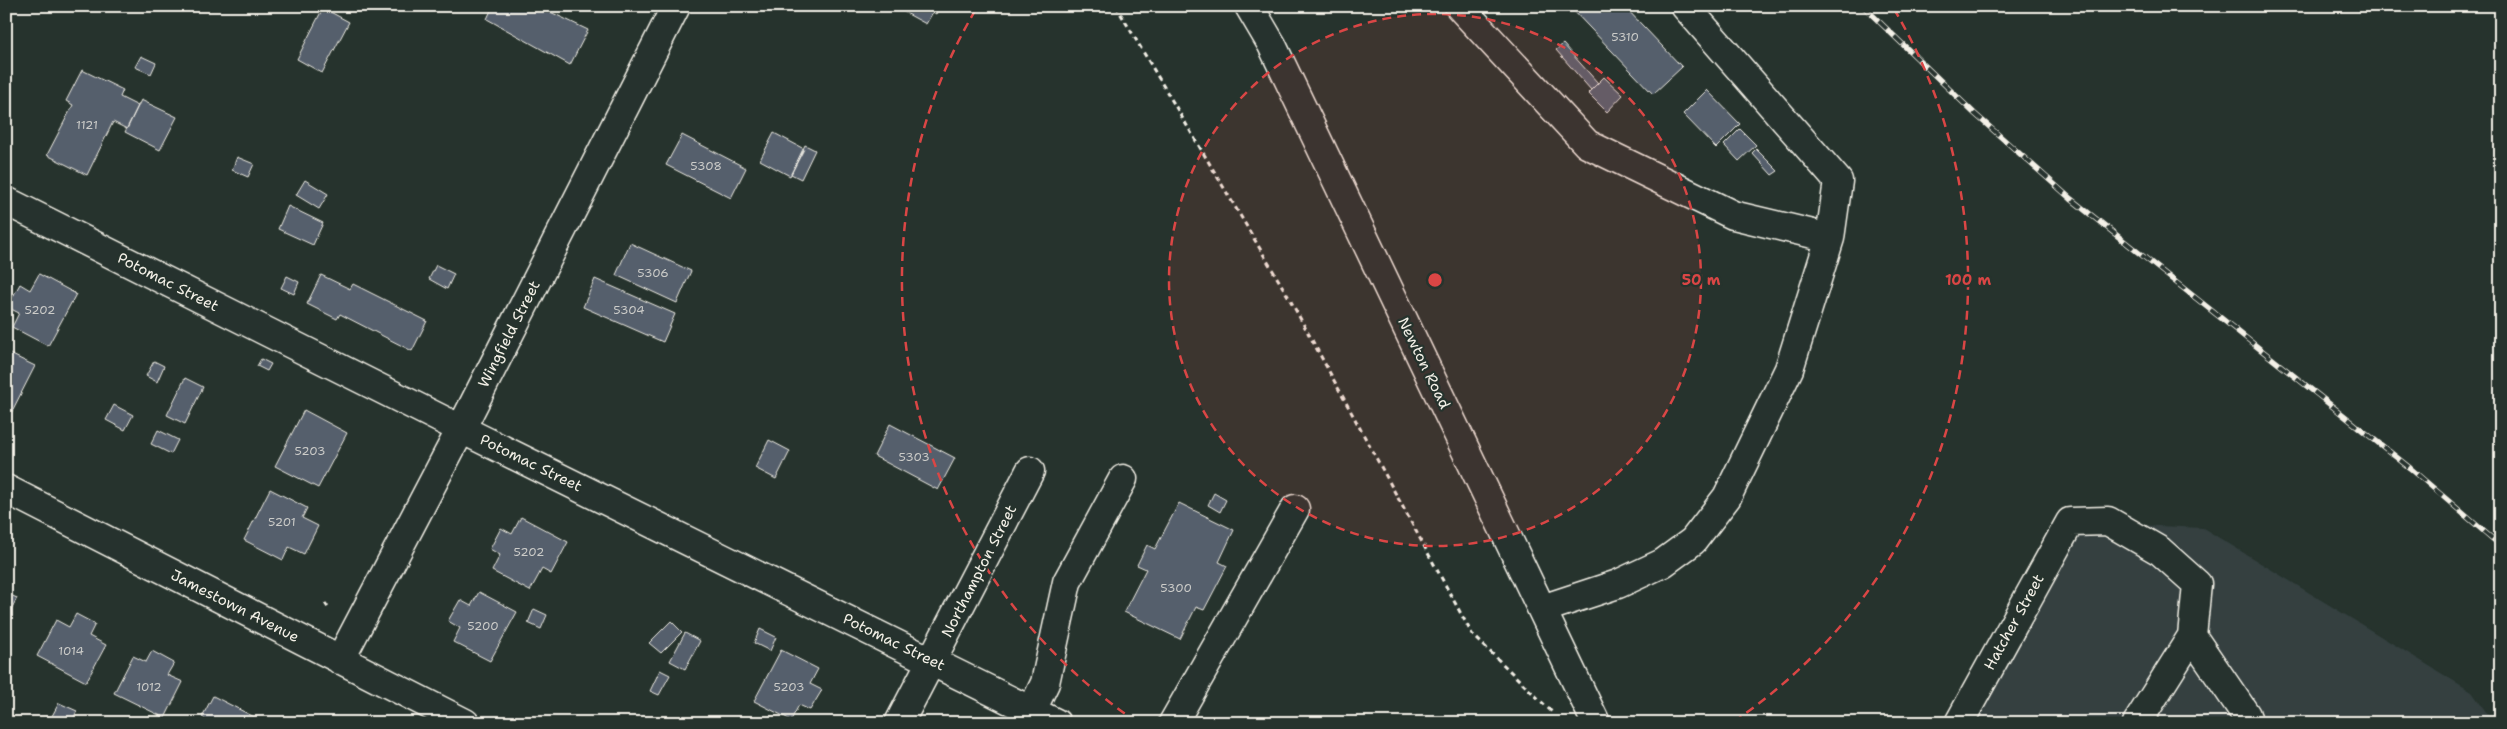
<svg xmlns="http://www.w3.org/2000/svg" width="2507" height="729" font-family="'Shantell Sans',sans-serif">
  <rect width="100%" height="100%" fill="#26332d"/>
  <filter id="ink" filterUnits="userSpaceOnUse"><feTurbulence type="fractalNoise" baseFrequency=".02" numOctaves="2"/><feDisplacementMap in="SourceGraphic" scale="10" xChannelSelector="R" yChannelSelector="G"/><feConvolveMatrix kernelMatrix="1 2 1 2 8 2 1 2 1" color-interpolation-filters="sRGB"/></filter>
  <g filter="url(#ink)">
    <path fill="#344040" d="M2070,522L2203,528L2472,692L2494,723H1971Z"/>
    <path fill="#545e6c" stroke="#f4f1e8" d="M493,6H538L588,30L570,65L487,19Z
      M907,6H940L936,14L933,12L926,24L904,12Z
      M1569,6H1624L1682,67L1653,94Z
      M323,8L349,22L322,73L297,59Z
      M1563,44L1598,83L1591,90L1556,50Z
      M141,56L156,63L151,74L135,67Z
      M82,70L123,90L120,97L138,106L127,129L113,122L87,175L47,155L73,105L66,101Z
      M1604,77L1623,95L1607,112L1588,93Z
      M1707,90L1740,124L1716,148L1683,114Z
      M141,100L177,117L160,150L125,132Z
      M1740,129L1756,145L1739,161L1724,145Z
      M774,133L804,149L790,176L760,160Z
      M682,135L746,168L731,198L666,165Z
      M805,145L815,150L801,179L791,174Z
      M1756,149L1778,171L1772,175L1752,153Z
      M237,157L254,164L248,177L232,170Z
      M305,180L328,194L319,209L296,195Z
      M288,206L323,223L313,245L278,229Z
      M630,243L691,271L677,303L616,275Z
      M436,265L454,274L447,289L429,279Z
      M39,274L76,294L48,346L12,327L19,313L7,307L20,284L30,290Z
      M321,275L350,289L353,284L427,321L412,351L340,314L337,319L307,304Z
      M287,276L299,282L294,294L281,288Z
      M595,279L675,314L663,342L583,307Z
      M6,352L35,366L8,419L6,418Z
      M261,359L271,364L267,371L257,366Z
      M154,361L164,366L157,382L146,376Z
      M185,378L203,387L185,424L167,415Z
      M114,405L133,415L125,430L106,420Z
      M304,410L347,433L318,488L275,466Z
      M890,424L955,458L938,490L874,456Z
      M158,430L178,440L171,454L151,444Z
      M769,440L790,451L776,479L755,468Z
      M270,489L307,508L302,518L318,526L304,554L289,547L283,560L244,540Z
      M1214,493L1226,500L1220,512L1208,505Z
      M1179,503L1234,530L1219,562L1227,566L1204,610L1196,607L1180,639L1124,612L1146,569L1137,565L1147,545L1155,549Z
      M521,517L568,542L551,574L542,569L530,591L492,571L500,555L490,549L501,528L512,534Z
      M479,592L517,612L490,661L453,642L460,628L448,621L460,600L471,606Z
      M6,593L17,598L6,619Z
      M534,609L547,615L541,629L528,623Z
      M76,614L95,624L89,636L106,645L86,682L37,656L56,620L69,627Z
      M671,621L682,632L661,653L649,643Z
      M760,629L776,637L770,651L754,643Z
      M685,633L700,641L685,669L670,661Z
      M781,650L818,669L810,684L822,690L810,710L799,705L791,720L754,701Z
      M152,651L174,663L167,675L183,682L165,718L114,693L133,656L146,662Z
      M660,670L670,675L659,695L650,691Z
      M213,696L266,723H212L202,717Z
      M59,703L77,711L71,723H65L52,716Z"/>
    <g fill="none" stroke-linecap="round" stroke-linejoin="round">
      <defs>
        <path id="minor" d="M1249,6L1272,45L1596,723
          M1459,6L1587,144L1733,215L1830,238
          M6,201L461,429L1056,723
          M6,489L465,723
          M1542,609L1618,584L1663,563L1693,541L1727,497L1789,369L1830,238L1838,181L1685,6
          M2192,636L2246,715L2248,723
          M340,660L461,429L676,6
          M1032,710L1045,683L1067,582L1123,479
          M899,723L1030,471
          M1173,723L1295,509
          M1959,723L2070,522L2108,521L2160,551L2197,584L2192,636L2137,723"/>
      </defs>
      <use href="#minor" stroke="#f4f1e8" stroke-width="31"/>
      <path stroke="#f4f1e8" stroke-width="3" stroke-dasharray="5 4" stroke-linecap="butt" d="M1116,6L1288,296L1472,634L1554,714
        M325,603L329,609"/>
      <use href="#minor" stroke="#26332d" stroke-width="28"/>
      <defs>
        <path id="rail" d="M1863,6L1975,114L2071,199L2410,468L2501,546"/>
      </defs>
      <use href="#rail" stroke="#f4f1e8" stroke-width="5.5"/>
      <use href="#rail" stroke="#26332d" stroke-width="4" stroke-dasharray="11" stroke-linecap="butt"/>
    </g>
  </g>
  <circle cx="1435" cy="280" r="266" fill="#da4645" fill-opacity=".12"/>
  <g fill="none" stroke="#da4645" stroke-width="2.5" stroke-dasharray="9 6">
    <circle cx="1435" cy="280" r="266"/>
    <path d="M1137 722A533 533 0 0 1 976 9M1894 9A533 533 0 0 1 1733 722"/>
  </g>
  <g text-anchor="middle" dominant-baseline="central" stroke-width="4.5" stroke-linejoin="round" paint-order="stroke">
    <g font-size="12" fill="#ccccc9">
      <text x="1625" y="37">5310</text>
      <text x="87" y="125">1121</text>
      <text x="706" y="166">5308</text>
      <text x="653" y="273">5306</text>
      <text x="40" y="310">5202</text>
      <text x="629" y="310">5304</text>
      <text x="310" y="451">5203</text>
      <text x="914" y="457">5303</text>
      <text x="282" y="522">5201</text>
      <text x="529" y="552">5202</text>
      <text x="1176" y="588">5300</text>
      <text x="483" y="626">5200</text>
      <text x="71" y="651">1014</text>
      <text x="149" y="687">1012</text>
      <text x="789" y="687">5203</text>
    </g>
    <g font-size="15" fill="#f4f1e8" stroke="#26332d">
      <text transform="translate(168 282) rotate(27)">Potomac Street</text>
      <text transform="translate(509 334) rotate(-63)">Wingfield Street</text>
      <text transform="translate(1424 363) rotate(64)">Newton Road</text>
      <text transform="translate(531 463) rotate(26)">Potomac Street</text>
      <text transform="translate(979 571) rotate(-63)">Northampton Street</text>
      <text transform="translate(235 606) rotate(27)">Jamestown Avenue</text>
      <text transform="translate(2014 622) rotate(-61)">Hatcher Street</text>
      <text transform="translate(894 642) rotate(26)">Potomac Street</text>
    </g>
  </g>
  <circle cx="1435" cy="280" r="8" fill="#da4645" stroke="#26332d" stroke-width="2.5"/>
  <g font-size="15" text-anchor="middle" font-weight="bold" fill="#da4645" stroke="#26332d" stroke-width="4.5" stroke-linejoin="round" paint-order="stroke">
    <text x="1701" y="285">50 m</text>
    <text x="1968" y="285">100 m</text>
  </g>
  <rect width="2507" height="729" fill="none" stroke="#26332d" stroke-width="25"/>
  <rect x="12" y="12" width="2482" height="704" fill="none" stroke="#f4f1e8" stroke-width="2" filter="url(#ink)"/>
</svg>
